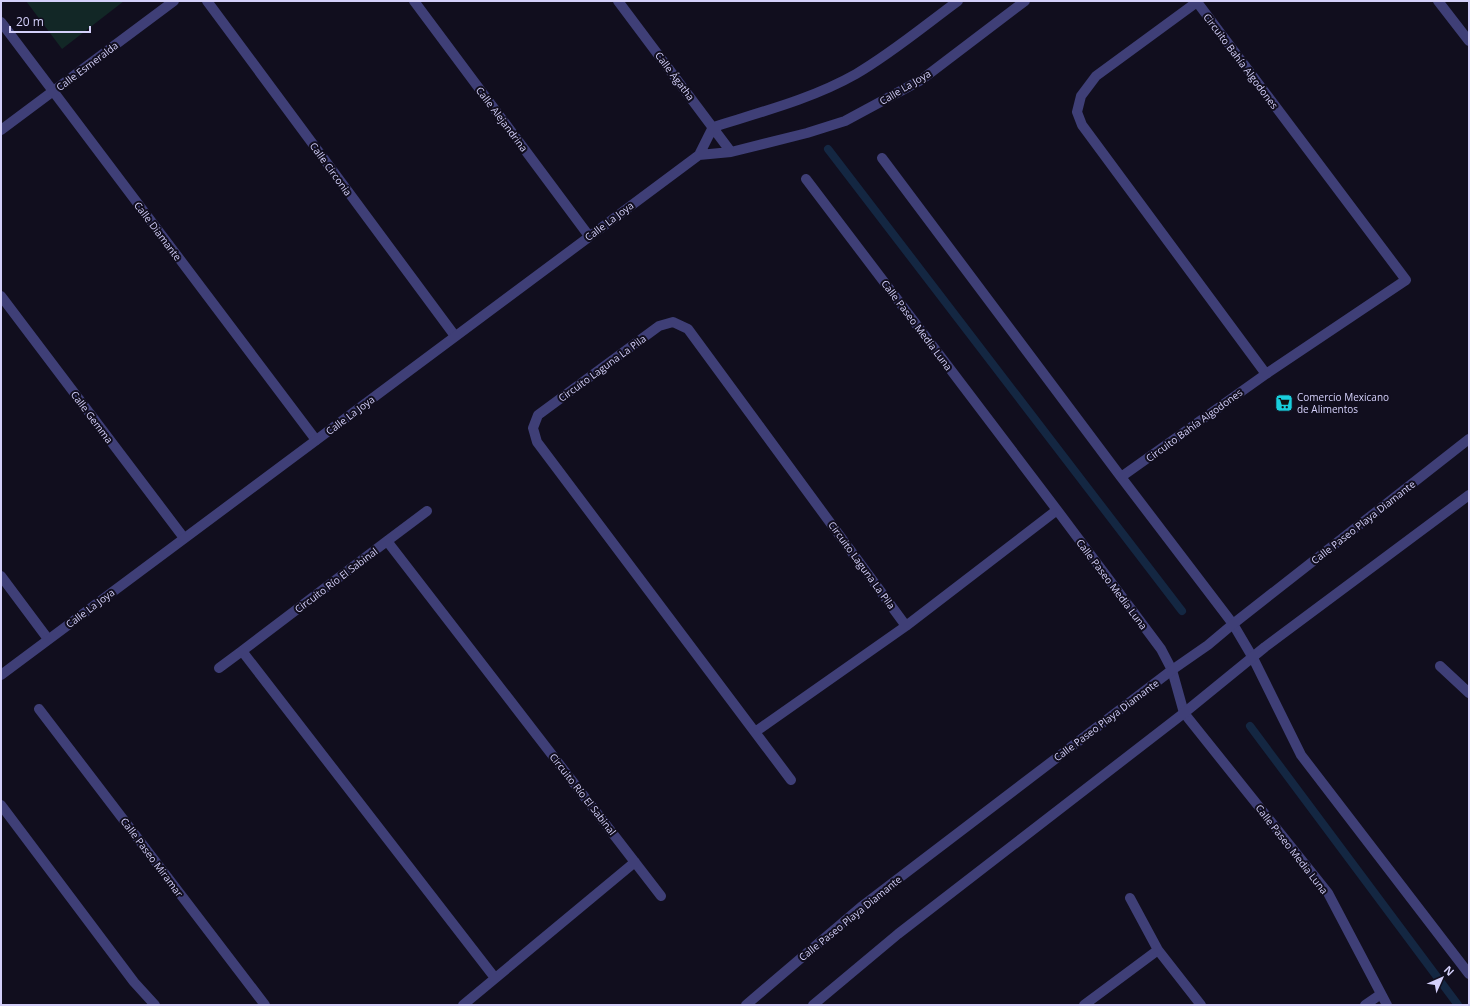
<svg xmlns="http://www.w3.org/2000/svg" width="1470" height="1006" font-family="'Open Sans',sans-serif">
  <rect width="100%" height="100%" fill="#110e1e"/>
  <path fill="#122726" d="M26,1H124L62,49Z"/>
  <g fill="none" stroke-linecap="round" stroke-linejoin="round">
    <path stroke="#142742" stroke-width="8" d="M828,149L1182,611
      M1250,726L1458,1005"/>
    <path stroke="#3f3f77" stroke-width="10" d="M207,1L455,336
      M414,1L589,236
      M1438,1L1469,41
      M1,22L316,440
      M1,130L174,1
      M882,158L1121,477L1233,624L1253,658L1301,755L1469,974
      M806,179L1057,510L1161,649L1172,670L1184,713L1328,893L1387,1005
      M1,296L184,538
      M1121,477L1266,374L1406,280L1197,2L1096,76L1081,96L1077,112L1082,125L1266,374
      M387,541L427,511
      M1,576L48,639
      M1440,666L1469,693
      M219,668L242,651
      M39,709L265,1005
      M755,732L906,626L1057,510
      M791,780L537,442L533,428L538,415L659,326L673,322L688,329L906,626
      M1,805L134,982L155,1005
      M1130,898L1158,950L1201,1005
      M495,978L242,651L387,541L661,896
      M463,1005L635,862
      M1084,1005L1158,950
      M1365,1005L1381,994"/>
    <path stroke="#3f3f77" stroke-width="10" d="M618,1L731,152
      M699,155L731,152L807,133L845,121L921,80L1025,1
      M1,675L699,155L713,127C761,112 812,99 856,74C892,53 924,26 958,1
      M746,1005L861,907L1172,670L1208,645L1233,624L1469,439
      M813,1005L898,934L1184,713L1265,647L1469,495"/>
  </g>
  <defs>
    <symbol id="supermarket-square" viewBox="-11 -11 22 22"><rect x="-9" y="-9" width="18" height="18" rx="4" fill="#19cedd" stroke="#110e1e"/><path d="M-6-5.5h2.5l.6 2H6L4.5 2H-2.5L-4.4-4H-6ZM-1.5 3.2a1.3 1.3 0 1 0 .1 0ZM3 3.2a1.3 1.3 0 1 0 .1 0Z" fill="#111"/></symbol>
  </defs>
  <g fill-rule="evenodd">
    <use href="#supermarket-square" x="1274" y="393" width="20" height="20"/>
  </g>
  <g text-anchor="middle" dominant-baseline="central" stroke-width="4" stroke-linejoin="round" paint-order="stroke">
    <g font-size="10" fill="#d4d0fa" stroke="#110e1e">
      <text transform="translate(1241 61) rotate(53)">Circuito Bahía Algodones</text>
      <text transform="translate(87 66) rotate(-37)">Calle Esmeralda</text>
      <text transform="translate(675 76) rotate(53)">Calle Ágatha</text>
      <text transform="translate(905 87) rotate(-31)">Calle La Joya</text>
      <text transform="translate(502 119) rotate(53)">Calle Alejandrina</text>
      <text transform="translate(331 169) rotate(54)">Calle Circonia</text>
      <text transform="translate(609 221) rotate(-37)">Calle La Joya</text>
      <text transform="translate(158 231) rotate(53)">Calle Diamante</text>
      <text transform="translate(917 325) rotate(53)">Calle Paseo Media Luna</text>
      <text transform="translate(602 368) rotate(-36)">Circuito Laguna La Pila</text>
      <text transform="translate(350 415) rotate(-37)">Calle La Joya</text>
      <text transform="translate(92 417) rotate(53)">Calle Gemma</text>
      <text transform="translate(1194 425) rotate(-36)">Circuito Bahía Algodones</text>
      <text transform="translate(1363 522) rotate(-38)">Calle Paseo Playa Diamante</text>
      <text transform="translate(862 565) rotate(54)">Circuito Laguna La Pila</text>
      <text transform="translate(336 580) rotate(-37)">Circuito Río El Sabinal</text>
      <text transform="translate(1112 584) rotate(53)">Calle Paseo Media Luna</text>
      <text transform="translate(90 608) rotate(-37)">Calle La Joya</text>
      <text transform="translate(1106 720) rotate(-37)">Calle Paseo Playa Diamante</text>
      <text transform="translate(583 794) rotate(52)">Circuito Río El Sabinal</text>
      <text transform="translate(1292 849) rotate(52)">Calle Paseo Media Luna</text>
      <text transform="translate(152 857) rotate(53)">Calle Paseo Miramar</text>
      <text transform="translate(850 918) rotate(-39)">Calle Paseo Playa Diamante</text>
    </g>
    <g font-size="10" fill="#d4d0fa" stroke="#110e1e" text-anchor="start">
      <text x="1297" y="397">Comercio Mexicano<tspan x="1297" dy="12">de Alimentos</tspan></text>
    </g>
  </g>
  <rect width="1470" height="1006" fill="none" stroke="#d4d0fa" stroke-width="4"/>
  <g transform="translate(1442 978) rotate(45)" stroke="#110e1e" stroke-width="3" paint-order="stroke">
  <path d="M0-3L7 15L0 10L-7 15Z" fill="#d4d0fa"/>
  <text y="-6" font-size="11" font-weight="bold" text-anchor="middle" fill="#d4d0fa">N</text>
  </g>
  <path d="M10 26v6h80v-6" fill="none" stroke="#d4d0fa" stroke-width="2"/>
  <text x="16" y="26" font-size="12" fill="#d4d0fa" stroke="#110e1e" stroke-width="3" paint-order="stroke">20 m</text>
</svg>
